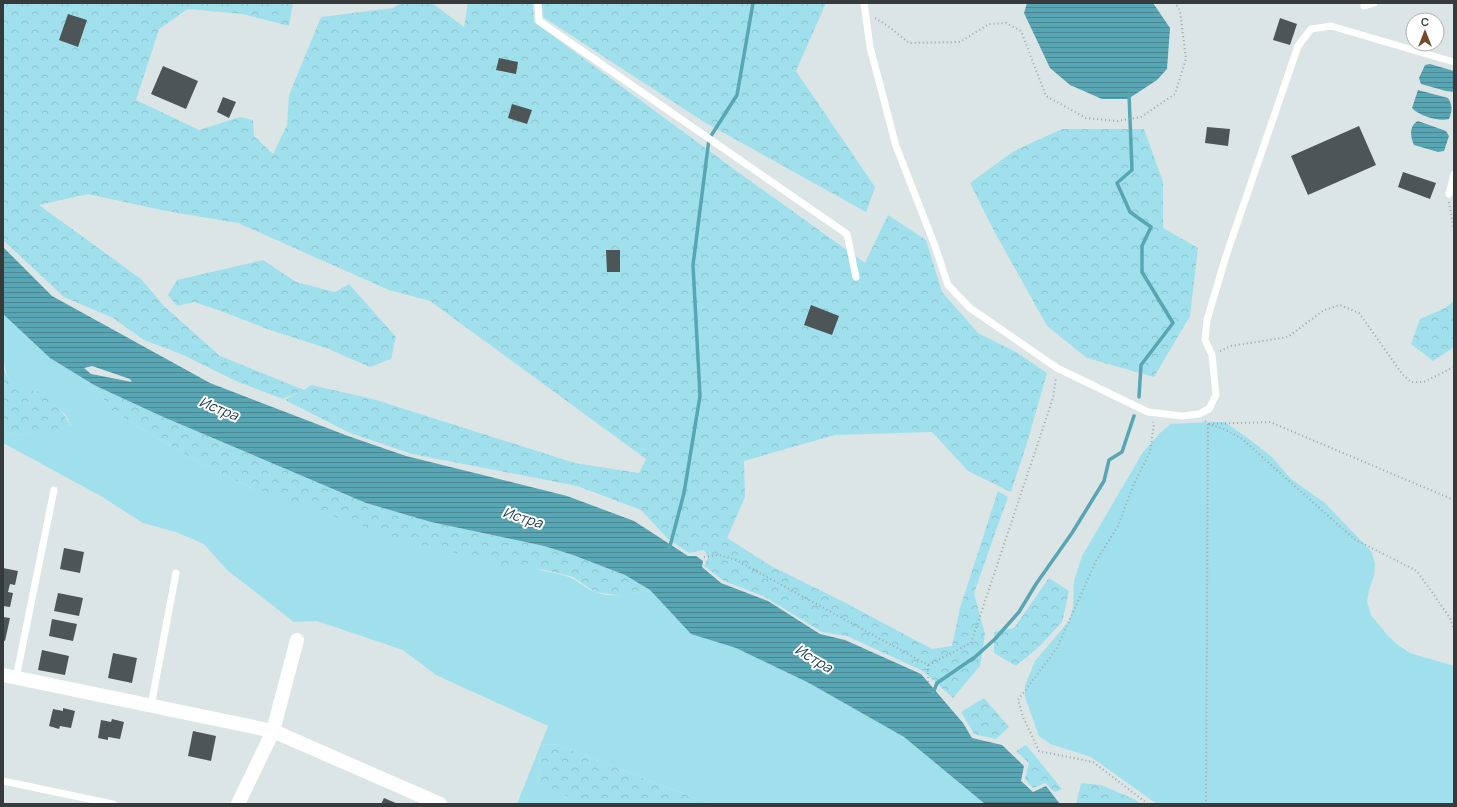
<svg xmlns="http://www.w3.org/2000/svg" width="1457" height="807" font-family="Manrope,sans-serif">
  <defs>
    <pattern id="forest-crowns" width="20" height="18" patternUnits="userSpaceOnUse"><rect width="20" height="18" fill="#a0e0ec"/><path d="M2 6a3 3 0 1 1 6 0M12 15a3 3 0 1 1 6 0" fill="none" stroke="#8ac1cb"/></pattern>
    <pattern id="water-rules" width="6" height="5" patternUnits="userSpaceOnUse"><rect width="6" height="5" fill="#58a5b3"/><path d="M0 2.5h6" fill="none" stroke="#4a8793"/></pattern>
  </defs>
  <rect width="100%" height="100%" fill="#dbe5e6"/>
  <path fill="#a0e0ec" d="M3,314L50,358L94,385L111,410L198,462L251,488L490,561C515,567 541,569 566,576C577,579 584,588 595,592C613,599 633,594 650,590L691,634L736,648L809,683L904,737L985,804H710L558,745L544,744L538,764L539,783L585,804H517L548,726L436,675L403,650L317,621L294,622L227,570L204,544L176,532L143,523L99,495L3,443V431L15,435L71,426L66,415L42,391C34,391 21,392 14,387C0,374 3,334 3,314Z
    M1211,422H1225L1249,439L1272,457L1291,479L1325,503L1371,551L1375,563L1374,576L1369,590L1367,602L1371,615L1388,636L1398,645L1410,653L1454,666V804H1157L1091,757L1050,744L1039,736L1025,697V685L1035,661L1069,621L1073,608L1074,581L1082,556L1143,452L1161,432L1171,424Z"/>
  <path fill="url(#forest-crowns)" fill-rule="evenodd" d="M3,3H293L289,26L242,14L188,9L159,29L136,100L199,130L240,117L253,120L254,136L273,154L287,125L289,95L321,17L393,8L401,3H432L464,27L468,3H533L534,22L742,175L865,263L888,215L926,240L942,292L978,333L1016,352L1047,373L1028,440L1011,492L968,471L932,432L835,435L744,461L745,497L727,538L771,566L842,601L932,649L952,646L960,608L998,491L1008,497L974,593L985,634L980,666L953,698L923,671L847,636L822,632L765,597L724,581L704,566L708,558L704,550L689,553L668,539L641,510L577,486L412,454L350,433L285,400L301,391L283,399L236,381L181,354L144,340L113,318L64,297L3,240ZM88,194L166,211L238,223L389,290L430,301L646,459L639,473L575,463L373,399L311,385L304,390L220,356L164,306L141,279L39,205Z
    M542,3H826L796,71L875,187L866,212L704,122L543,17Z
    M1062,129H1144L1163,182V228L1198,248L1190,316L1154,377L1087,358L1047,326L993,229L970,183L1014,151Z
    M263,260L296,282L335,292L349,284L396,337L391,359L370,367L326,348L270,330L218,310L194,302L177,306L168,295L177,280Z
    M1454,301V347L1433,361L1411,344L1420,319L1445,308Z
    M3,367C11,389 20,391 42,391C54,401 64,412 71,427L15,435L3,431Z
    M94,385L161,416L366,503L431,522L544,546L573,555L625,575L650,590L623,596L595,592L573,577L545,570L518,568L408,542L251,488L198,462L111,410Z
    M1049,578L1069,591L1062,622L1040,646L1016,666L994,653V632L1014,628Z
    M984,698L1009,727L996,739L974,734L961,712Z
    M544,744L558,745L710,804H585L539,784L538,764Z
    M1026,745L1062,789L1055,792L1045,783L1033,788L1025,779L1029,763L1016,751Z
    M1081,783L1101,785L1136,800L1140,804H1076Z"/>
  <path fill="url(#water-rules)" fill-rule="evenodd" d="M1027,3H1153L1170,28L1167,69L1157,80L1128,99H1102L1070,85L1050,68L1024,13Z
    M1430,64L1454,71V92L1446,91L1421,84L1419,78L1425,65Z
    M1418,90L1448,98C1453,106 1452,111 1449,119C1439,122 1419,116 1412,108Z
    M1418,121L1446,131L1449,136L1444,151L1438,152L1414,145C1410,136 1409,126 1418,121Z
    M3,247L52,296L210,383L348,436L406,456L567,496L634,521L688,556H696L703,561L702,567L721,583L768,601L820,634L845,640L921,674L963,723L972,738L1002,745L1024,766L1021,781L1033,792L1046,786L1060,804H985L904,737L809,683L736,648L691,634L650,590L625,575L573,555L544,546L431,522L366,503L161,416L94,385L50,358L3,314ZM92,366L130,379L132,382L91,374L84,368Z"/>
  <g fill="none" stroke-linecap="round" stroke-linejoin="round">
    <path stroke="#58a5b3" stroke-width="3.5" d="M1129,94L1132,170L1117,183L1130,212L1151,227L1142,246V272L1173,323L1141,365L1139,397
      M669,550L684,493L700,396L693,265L709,139L737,95L753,3
      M933,693L937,683L975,657L995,639L1019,612L1036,584L1072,533L1104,481L1109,460L1122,452L1134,416"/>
  </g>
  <path fill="#4d5556" d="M68,14L87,20L78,47L59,40Z
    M1280,18L1297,24L1290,45L1273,40Z
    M499,58L518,62L516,74L496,70Z
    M163,66L198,81L186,109L151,94Z
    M223,97L236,102L229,118L217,112Z
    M512,104L532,110L527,124L508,118Z
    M1359,126L1376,165L1308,195L1291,156Z
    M1207,127L1230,129L1228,146L1205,143Z
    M1403,172L1436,183L1430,199L1398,187Z
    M606,250H620V272H607Z
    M811,305L839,316L832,335L804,325Z
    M64,548L84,552L80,573L60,569Z
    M3,568L18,571L15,585L10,584L8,592L13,593L10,607L3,606Z
    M58,593L83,598L79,616L54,611Z
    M3,617L10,618L5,641L3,640Z
    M52,619L77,624L73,641L49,636Z
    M42,650L69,656L65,675L38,670Z
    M113,653L137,658L132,683L108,678Z
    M63,708L75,711L71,728L60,726L59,729L49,726L53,709L63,711Z
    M112,719L124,722L120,739L108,737V740L98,738L101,720L111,722Z
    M193,731L216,736L211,761L188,756Z
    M384,798L398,804H381Z"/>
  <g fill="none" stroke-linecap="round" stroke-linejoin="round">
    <path stroke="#9da5a6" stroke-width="2" stroke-dasharray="1 3" stroke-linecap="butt" d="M875,18L888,26L909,43L960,42L989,24L1006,23L1021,31L1046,96L1086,118L1118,121L1141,117L1175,94L1186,59L1180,11L1175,3
      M1449,202L1454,230
      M1220,351L1231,346L1288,337L1324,310L1340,305L1359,313L1403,375L1411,382H1424L1454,367
      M1205,421L1208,424L1206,804
      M1208,424L1224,429L1242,439L1354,539L1417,571L1450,618L1454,630
      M1209,424L1270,422L1454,500
      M704,557L719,555L736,560L928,665L971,643L1053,398L1056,377
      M928,682V665
      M1148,804L1093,762L1039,751L1023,717L1018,700L1057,648L1096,561L1118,526L1133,486L1150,452L1154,424L1153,422"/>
    <path stroke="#fff" stroke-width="7" d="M538,3L539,21L847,234L856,277
      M864,3L870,47L896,146L935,246L948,285L970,308L1057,368L1148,412L1182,416L1199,414L1209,409L1216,395L1212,355L1205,340L1207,320L1226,256L1298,46L1311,29L1331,26L1454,62
      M1364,3V6L1374,3
      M1449,194L1454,174
      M16,678L54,490
      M151,706L176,573
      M3,781L113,804"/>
    <path stroke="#fff" stroke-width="14" d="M3,675L273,731L440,804
      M238,804L273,731L297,640"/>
  </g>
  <g text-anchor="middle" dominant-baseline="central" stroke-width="4" stroke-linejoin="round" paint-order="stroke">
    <g font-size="14" font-style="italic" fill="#143940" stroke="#fff">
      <text transform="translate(219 408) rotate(22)">Истра</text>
      <text transform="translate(523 517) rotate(17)">Истра</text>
      <text transform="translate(814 658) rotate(31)">Истра</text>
    </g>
  </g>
  <rect width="1457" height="807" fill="none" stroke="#373a3b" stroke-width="8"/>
  <g transform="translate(1425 32)"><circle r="19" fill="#ffffff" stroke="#afb0b1"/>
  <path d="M0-3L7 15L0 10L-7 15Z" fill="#734b29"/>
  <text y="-6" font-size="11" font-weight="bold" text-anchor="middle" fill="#373a3b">С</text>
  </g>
</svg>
